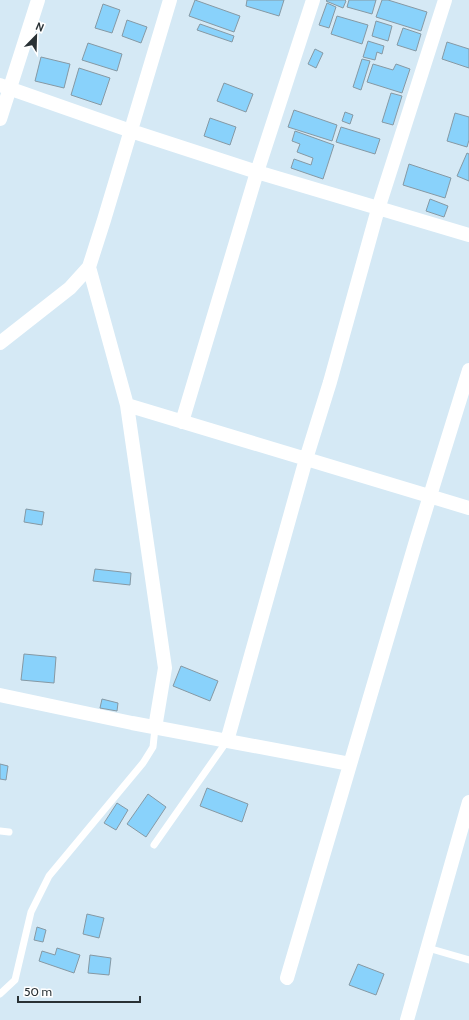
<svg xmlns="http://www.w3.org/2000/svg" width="469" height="1020" font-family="Cabin,sans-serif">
  <rect width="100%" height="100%" fill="#d5e9f5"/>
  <path fill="#89d2fb" stroke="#8699a4" d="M195,0L240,16L234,32L189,16Z
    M247,0H284L279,16L246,6Z
    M327,0H345L346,1L343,8L326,1Z
    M349,0H376L372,14L347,7Z
    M382,0H388L427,12L421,31L376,17Z
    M327,3L336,7L329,28L319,25Z
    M103,4L120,10L112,33L95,28Z
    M337,16L368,25L362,44L331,34Z
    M127,20L147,27L141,43L122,36Z
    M376,21L392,26L388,41L372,36Z
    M200,24L234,36L232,42L197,30Z
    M403,28L421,34L416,51L397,45Z
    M368,41L384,46L382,54L377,52L375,60L363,57Z
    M447,42L469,49V68L442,59Z
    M88,43L122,54L117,71L82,60Z
    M315,49L323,53L316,68L308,64Z
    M41,57L70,64L64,88L35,81Z
    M362,59L370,61L361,90L353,87Z
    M373,64L393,70L396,64L410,69L402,93L367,82Z
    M79,68L110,78L101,105L71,95Z
    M224,83L253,94L246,112L217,101Z
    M391,93L402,96L393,125L382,122Z
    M294,110L337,125L332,141L288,127Z
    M345,112L353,115L350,124L342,121Z
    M455,113L469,117V140L467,147L447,141Z
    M210,118L236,127L230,145L204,136Z
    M341,127L380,139L375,154L336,142Z
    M295,131L334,145L323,179L291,168L294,159L311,165L313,158L297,152L300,144L292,141Z
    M467,153L469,154V181L457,176Z
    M409,164L451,178L445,198L403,185Z
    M430,199L448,206L444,217L426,211Z
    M26,509L44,512L42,525L24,522Z
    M95,569L131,573L130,585L93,581Z
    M24,654L56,657L54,683L21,680Z
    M181,666L218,681L210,701L173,686Z
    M102,699L118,703L117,711L100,708Z
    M0,764L8,766L6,780L0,779Z
    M207,788L248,804L242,822L200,806Z
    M148,794L166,807L146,837L127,824Z
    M117,803L128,810L116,830L104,823Z
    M87,914L104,918L99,938L83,934Z
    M37,927L46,930L43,942L34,940Z
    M57,948L80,955L74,973L39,961L42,951L55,955Z
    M90,955L111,958L109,975L88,973Z
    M358,964L384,974L376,995L349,985Z"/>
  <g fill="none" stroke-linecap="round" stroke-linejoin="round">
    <path stroke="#fff" stroke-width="7" d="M0,831L9,832
      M154,845L227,741
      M428,948L469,960
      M0,994L15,980L31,912L49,876L143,763L153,747L155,728"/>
    <path stroke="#fff" stroke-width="14" d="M0,85L131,131L257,172L469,235
      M0,119L38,0
      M89,267L127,405L165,668L155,728
      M0,343L70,288L89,267L104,220L170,0
      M127,405L469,508
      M182,422L257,172L313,0
      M0,695L132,723L350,764
      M227,741L306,459L330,382L378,209L445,0
      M287,978L416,541L469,370
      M407,1020L469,802"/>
  </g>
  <g transform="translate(36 36) rotate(23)" stroke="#ffffff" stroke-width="3" paint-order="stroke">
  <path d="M0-3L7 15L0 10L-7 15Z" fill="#293135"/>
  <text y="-6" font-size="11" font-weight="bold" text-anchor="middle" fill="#293135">N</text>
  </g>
  <path d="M18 996v6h122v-6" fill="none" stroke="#293135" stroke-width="2"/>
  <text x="24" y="996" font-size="12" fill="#293135" stroke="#ffffff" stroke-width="3" paint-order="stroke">50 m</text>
</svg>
